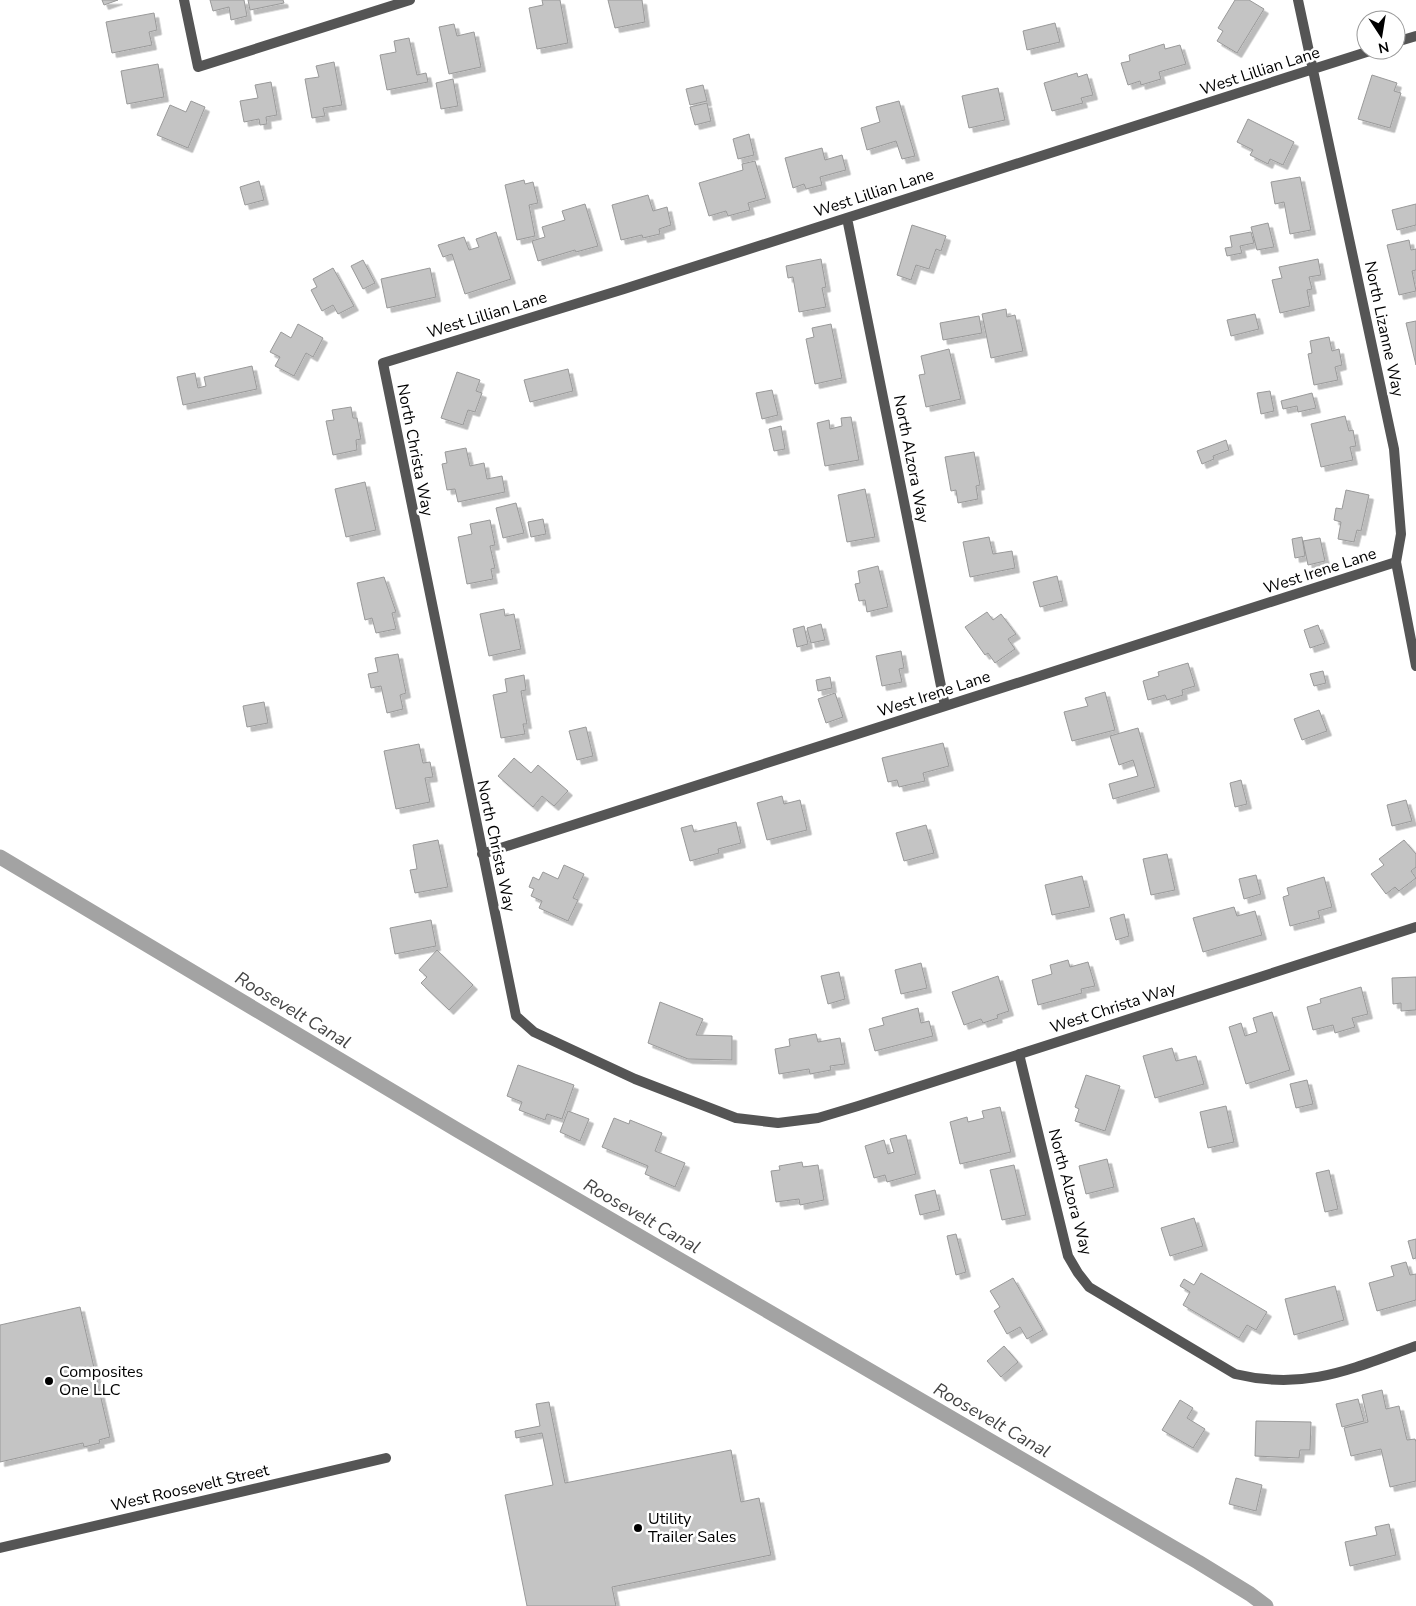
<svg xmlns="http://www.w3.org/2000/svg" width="1416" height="1606" font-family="'Nunito Sans',sans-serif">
  <defs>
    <filter id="shadow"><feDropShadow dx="4.5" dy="4.5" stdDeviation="0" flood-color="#0004"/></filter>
  </defs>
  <rect width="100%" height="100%" fill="#fff"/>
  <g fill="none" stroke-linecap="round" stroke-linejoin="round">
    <path stroke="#a3a3a3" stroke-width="15" d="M0,857L459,1131L1198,1562L1250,1594L1266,1606"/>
  </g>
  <path fill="#c4c4c4" stroke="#999" filter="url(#shadow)" d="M102,0H118L104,5Z
    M210,0H244L247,16L231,20L229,7L213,11Z
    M248,0H283L284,3L250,10Z
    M542,0H560L568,43L537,49L529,8L543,5Z
    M608,0H642L645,22L615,28Z
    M1235,0H1249L1264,9L1237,53L1217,41L1223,31L1218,28Z
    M154,13L157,30L149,32L152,45L112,53L106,22Z
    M1055,23L1060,42L1027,50L1023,31Z
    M454,24L457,36L474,32L481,67L449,74L439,27Z
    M409,38L417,75L426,73L428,82L387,90L380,55L396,52L394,41Z
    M1164,44L1165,49L1180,45L1186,64L1159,72L1161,79L1141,85L1140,81L1128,85L1121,63L1130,61L1129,55Z
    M334,62L342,105L323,108L325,116L312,118L305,79L319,77L316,66Z
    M158,64L164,97L127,104L121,71Z
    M1077,73L1078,77L1087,74L1093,95L1081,98L1083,103L1052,111L1044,83Z
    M1372,75L1397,83L1394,91L1401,93L1390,128L1358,119Z
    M453,79L458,106L441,109L436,83Z
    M271,82L277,115L266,117L267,124L260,125L259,119L244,122L240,101L258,98L255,85Z
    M703,85L707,101L690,105L686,89Z
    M998,88L1005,120L969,128L962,96Z
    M191,101L205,107L188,148L157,135L170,105L186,112Z
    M899,101L915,156L902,159L896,141L867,150L861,128L880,122L876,107Z
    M707,103L711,121L695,125L690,107Z
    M1248,119L1294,142L1283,165L1270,159L1268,164L1250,155L1253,150L1237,142Z
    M749,134L754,155L738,159L733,139Z
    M822,148L825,160L842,155L846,170L820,177L822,185L806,189L804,184L793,188L785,158Z
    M755,161L766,198L748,203L750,210L728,216L726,211L709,216L699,183L743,170L742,164Z
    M1300,177L1311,230L1290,234L1284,202L1275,204L1271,182Z
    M524,180L525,184L533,182L538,203L529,205L535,236L517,240L505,185Z
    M259,181L264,200L245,205L240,187Z
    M648,195L653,211L667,207L671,225L659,229L660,234L643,238L642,235L621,240L612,205Z
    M585,204L598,246L576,252L575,250L538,261L532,241L545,237L542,227L565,220L562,211Z
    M1416,204V225L1397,230L1392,210Z
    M1268,223L1274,247L1257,250L1251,227Z
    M912,225L946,236L941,251L936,249L929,269L916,265L911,280L897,275Z
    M496,232L511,279L465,294L452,254L443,257L438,245L464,237L469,250L479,247L476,239Z
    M1251,232L1254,243L1240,246L1242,253L1227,256L1225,248L1232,247L1230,236Z
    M1409,240L1411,250L1416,249V270L1412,271L1416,291L1399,295L1387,245Z
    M821,259L826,287L822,288L826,307L799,312L793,277L788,278L786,266Z
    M1318,259L1321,275L1309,277L1312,289L1307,290L1310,306L1280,313L1272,280L1282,278L1279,267Z
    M363,260L375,283L363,289L351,266Z
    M333,268L354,306L338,314L333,305L322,311L311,290L317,287L313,279Z
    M430,268L436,297L387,308L381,279Z
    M1006,309L1007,317L1015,315L1023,351L991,358L982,314Z
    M1255,314L1259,329L1231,336L1227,320Z
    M979,316L982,333L943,340L940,323Z
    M1416,321V365L1406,323Z
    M298,324L323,338L313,357L306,353L294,376L275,366L280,357L270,352L281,332L291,338Z
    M831,324L842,378L815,384L806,339L814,337L812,328Z
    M1329,337L1332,351L1339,349L1342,365L1335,367L1338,380L1314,385L1308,354L1312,353L1310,341Z
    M949,349L961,399L926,407L919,375L925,374L921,356Z
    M252,366L257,389L183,405L177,377L195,373L198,388L206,386L204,377Z
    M568,369L573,391L530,402L524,380Z
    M457,372L480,380L476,391L482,393L475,412L468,410L463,425L441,418Z
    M772,390L778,415L762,419L756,393Z
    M1270,391L1274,411L1261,414L1257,393Z
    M1312,393L1316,408L1298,412L1297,406L1283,409L1281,401Z
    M351,407L353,418H357L361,439L356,440L357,450L333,455L326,421L334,420L332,410Z
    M1345,416L1349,431L1353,430L1356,446L1350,447L1353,460L1321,467L1311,424Z
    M851,417L859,460L825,466L817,423L829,420L830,429L842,426L841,418Z
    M781,426L785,449L774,451L769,429Z
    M1226,440L1229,450L1213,456L1214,459L1202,464L1197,451Z
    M466,448L470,466L484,463L487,479L502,476L505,492L458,502L455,489L447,490L442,464L447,463L445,452Z
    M974,452L980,485L976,486L978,499L958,503L956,490L951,491L945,457Z
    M365,482L376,530L346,537L335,489Z
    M865,489L875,537L847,542L838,495Z
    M1346,490L1369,495L1361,531L1357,530L1354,542L1338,539L1341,522L1334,520L1336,508L1342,509Z
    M516,503L524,533L503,538L496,508Z
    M543,519L546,534L531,537L528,522Z
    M490,520L495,545L490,546L495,568L491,569L493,579L467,584L458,537L472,534L470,524Z
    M989,537L993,554L1012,551L1015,568L970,577L963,542Z
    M1302,537L1305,556L1295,558L1292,539Z
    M1320,538L1325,561L1308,565L1303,541Z
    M878,566L888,607L867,612L865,600L859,601L855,584L860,583L858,571Z
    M1057,576L1063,601L1040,607L1033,582Z
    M384,577L396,612L392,613L396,629L376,633L372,618L365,620L357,583Z
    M504,609L505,616L514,614L521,649L489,656L480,614Z
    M987,612L993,620L1001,614L1016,634L1008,639L1015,649L995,663L988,653L985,655L965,627Z
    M821,624L825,640L811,643L807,628Z
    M1318,625L1325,643L1310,648L1304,630Z
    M804,626L808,644L797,647L793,629Z
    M901,651L904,668L899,669L902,682L882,686L876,656Z
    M398,654L406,693L400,695L403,709L387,713L381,686L371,688L368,674L378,672L375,658Z
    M1188,663L1195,686L1182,690L1183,695L1167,700L1165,695L1148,700L1143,681L1159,676L1158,672Z
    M1323,671L1326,683L1314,686L1310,674Z
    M524,675L526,690L521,691L527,724H523L525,734L501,738L493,695L507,692L505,679Z
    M830,677L832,688L818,691L816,680Z
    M1105,692L1115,730L1072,741L1064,712L1088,706L1085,698Z
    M835,693L843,717L826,723L818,699Z
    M264,702L268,723L247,727L243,706Z
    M1319,710L1327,731L1302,740L1294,719Z
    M586,727L593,756L577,760L569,731Z
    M1138,728L1155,787L1113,799L1109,784L1138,776L1133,760L1119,765L1110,736Z
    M943,743L949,766L923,773L925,781L899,787L897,780L888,782L882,758Z
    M419,744L423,763L430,762L433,777L425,778L430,802L396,809L384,751Z
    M514,758L531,773L538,765L568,791L554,806L542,796L533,807L498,776Z
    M1241,780L1247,804L1235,807L1230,783Z
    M782,796L784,804L800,800L807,830L767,840L757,803Z
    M1406,800L1412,821L1392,826L1387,805Z
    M736,822L741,843L718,849L719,853L690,861L681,828L692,825L694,832Z
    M926,825L934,853L904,861L896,833Z
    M438,840L448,887L415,893L410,870L417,869L413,845Z
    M1404,840L1416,854V867L1411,871L1416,878L1399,891L1395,887L1386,894L1371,874L1384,865L1379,859Z
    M1167,854L1175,890L1151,895L1143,859Z
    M564,865L584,874L573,898L578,900L568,921L539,908L542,901L531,896L534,889L529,887L533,877L539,880L543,872L558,879Z
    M1256,875L1261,894L1244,899L1239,879Z
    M1082,876L1090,907L1052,915L1045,885Z
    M1324,877L1332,907L1318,911L1320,918L1290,926L1283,897L1289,895L1287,888Z
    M1234,907L1237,916L1255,911L1262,935L1203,952L1193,918Z
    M1124,914L1129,936L1116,940L1110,918Z
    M431,920L436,946L395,954L390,928Z
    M437,950L473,985L449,1010L421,983L427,977L419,970Z
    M1068,960L1070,967L1088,962L1095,986L1081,989L1082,993L1038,1005L1032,980L1052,974L1050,965Z
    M921,963L927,988L901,994L895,970Z
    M839,972L845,999L828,1004L821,976Z
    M998,976L1009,1011L997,1015L998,1018L983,1023L981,1019L964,1025L952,992Z
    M1416,977V1010L1401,1011V1003L1393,1004L1392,978Z
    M1361,987L1368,1014L1352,1018L1355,1027L1335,1033L1333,1025L1313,1030L1307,1007L1321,1003L1320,999Z
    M660,1002L703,1019L696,1035L732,1036V1060L688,1059L648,1043Z
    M918,1008L921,1023L929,1021L933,1036L875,1051L869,1029L884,1025L882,1018Z
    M1272,1012L1290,1070L1246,1084L1229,1027L1241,1023L1245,1036L1257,1032L1253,1018Z
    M816,1034L818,1042L840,1038L845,1064L830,1066L831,1070L810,1074L809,1069L779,1074L775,1049L790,1046L789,1039Z
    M1172,1048L1176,1061L1196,1056L1204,1084L1155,1098L1143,1056Z
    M518,1065L574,1085L562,1119L547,1114L545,1120L519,1110L522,1102L507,1096Z
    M1086,1075L1120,1086L1105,1131L1075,1121L1079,1109L1075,1107Z
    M1307,1080L1313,1104L1296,1108L1290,1084Z
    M1226,1106L1234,1142L1208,1148L1200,1112Z
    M1000,1107L1011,1152L960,1164L950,1122L967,1117L968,1122L984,1118L982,1111Z
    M568,1111L589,1119L580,1141L560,1132Z
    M614,1118L629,1124L630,1120L662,1133L655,1151L685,1163L675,1187L645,1174L648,1166L602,1147Z
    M906,1135L916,1174L887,1182L885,1175L874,1178L865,1146L884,1140L888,1154L894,1152L890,1139Z
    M1107,1159L1114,1187L1086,1194L1079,1166Z
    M802,1162L803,1167L818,1165L824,1200L800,1205L799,1199L776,1202L771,1171L780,1170L779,1166Z
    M1014,1165L1026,1215L1002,1220L990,1170Z
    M1329,1170L1338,1209L1325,1212L1316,1173Z
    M935,1190L940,1210L920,1215L915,1195Z
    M1194,1218L1203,1246L1170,1256L1161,1228Z
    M956,1234L966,1272L956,1275L947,1236Z
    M1416,1239V1258L1413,1259L1408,1241Z
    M1406,1262L1410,1275L1416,1274V1300L1377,1311L1369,1283L1394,1276L1391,1266Z
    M1201,1273L1267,1312L1256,1330L1247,1325L1239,1338L1183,1305L1190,1292L1180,1286L1184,1279L1194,1285Z
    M1013,1278L1043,1330L1027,1339L1020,1327L1007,1334L994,1311L1000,1307L990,1291Z
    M1335,1286L1344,1320L1294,1335L1285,1299Z
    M80,1307L110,1437L99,1440L100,1443L84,1447L83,1443L0,1462V1325Z
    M1004,1346L1018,1362L1001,1377L987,1361Z
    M1382,1390L1386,1409L1399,1406L1407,1440L1415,1439L1416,1442V1481L1390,1487L1381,1449L1351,1456L1344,1428L1368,1422L1362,1395Z
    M1358,1399L1364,1421L1342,1427L1336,1404Z
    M1180,1400L1193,1408L1187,1418L1205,1429L1193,1448L1162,1430Z
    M549,1402L565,1483L731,1450L741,1502L759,1498L771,1555L612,1587L616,1606H527L505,1495L553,1485L542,1433L516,1438L515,1431L540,1426L536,1404Z
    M1256,1421L1311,1422L1310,1450H1300L1299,1458L1255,1456Z
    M1236,1478L1262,1485L1256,1511L1229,1504Z
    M1389,1524L1396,1555L1350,1566L1345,1542L1377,1535L1375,1527Z"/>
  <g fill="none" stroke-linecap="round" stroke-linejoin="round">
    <path stroke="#555" stroke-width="10" d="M184,0L198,67L410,0
      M1298,0L1394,449L1401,534L1396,562L1416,666
      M1396,42L1416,36
      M1373,50L624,289L383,363L516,1016L534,1032L635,1079L736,1118L778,1123L818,1118L858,1106L1416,927
      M847,218L945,706
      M482,854L1396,562
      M1019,1054L1068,1256L1078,1273L1089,1287L1235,1374C1305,1391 1351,1369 1416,1346
      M0,1548L386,1458"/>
  </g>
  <g fill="#000" stroke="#fff" stroke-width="2">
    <circle cx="49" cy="1381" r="5"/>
    <circle cx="638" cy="1528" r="5"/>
  </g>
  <g text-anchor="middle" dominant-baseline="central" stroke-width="5" stroke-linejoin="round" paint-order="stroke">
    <g font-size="16" fill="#000" stroke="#fff">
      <text transform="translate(1260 71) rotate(-18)">West Lillian Lane</text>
      <text transform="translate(874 193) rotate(-18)">West Lillian Lane</text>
      <text transform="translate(487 315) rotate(-17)">West Lillian Lane</text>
      <text transform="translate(1384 329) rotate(78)">North Lizanne Way</text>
      <text transform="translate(415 450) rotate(79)">North Christa Way</text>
      <text transform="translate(911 459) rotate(79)">North Alzora Way</text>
      <text transform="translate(1320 571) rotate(-18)">West Irene Lane</text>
      <text transform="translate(934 694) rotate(-18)">West Irene Lane</text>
      <text transform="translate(496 846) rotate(78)">North Christa Way</text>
      <text transform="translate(1113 1008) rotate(-18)">West Christa Way</text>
      <text transform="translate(1070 1192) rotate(75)">North Alzora Way</text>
      <text transform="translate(190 1488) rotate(-13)">West Roosevelt Street</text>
    </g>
    <g font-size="16" fill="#000" stroke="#fff" text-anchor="start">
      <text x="59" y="1372">Composites<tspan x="59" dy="18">One LLC</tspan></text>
      <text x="648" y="1519">Utility<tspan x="648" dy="18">Trailer Sales</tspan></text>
    </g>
    <g font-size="18" font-style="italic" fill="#444" stroke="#fff">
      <text transform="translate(293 1010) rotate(31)">Roosevelt Canal</text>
      <text transform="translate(642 1216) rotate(30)">Roosevelt Canal</text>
      <text transform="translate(992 1420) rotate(30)">Roosevelt Canal</text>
    </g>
  </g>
  <g transform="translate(1381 35) rotate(168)"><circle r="24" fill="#ffffff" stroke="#999999"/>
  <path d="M0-4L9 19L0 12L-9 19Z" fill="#000000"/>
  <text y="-8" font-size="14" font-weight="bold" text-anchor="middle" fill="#000000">N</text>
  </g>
</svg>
